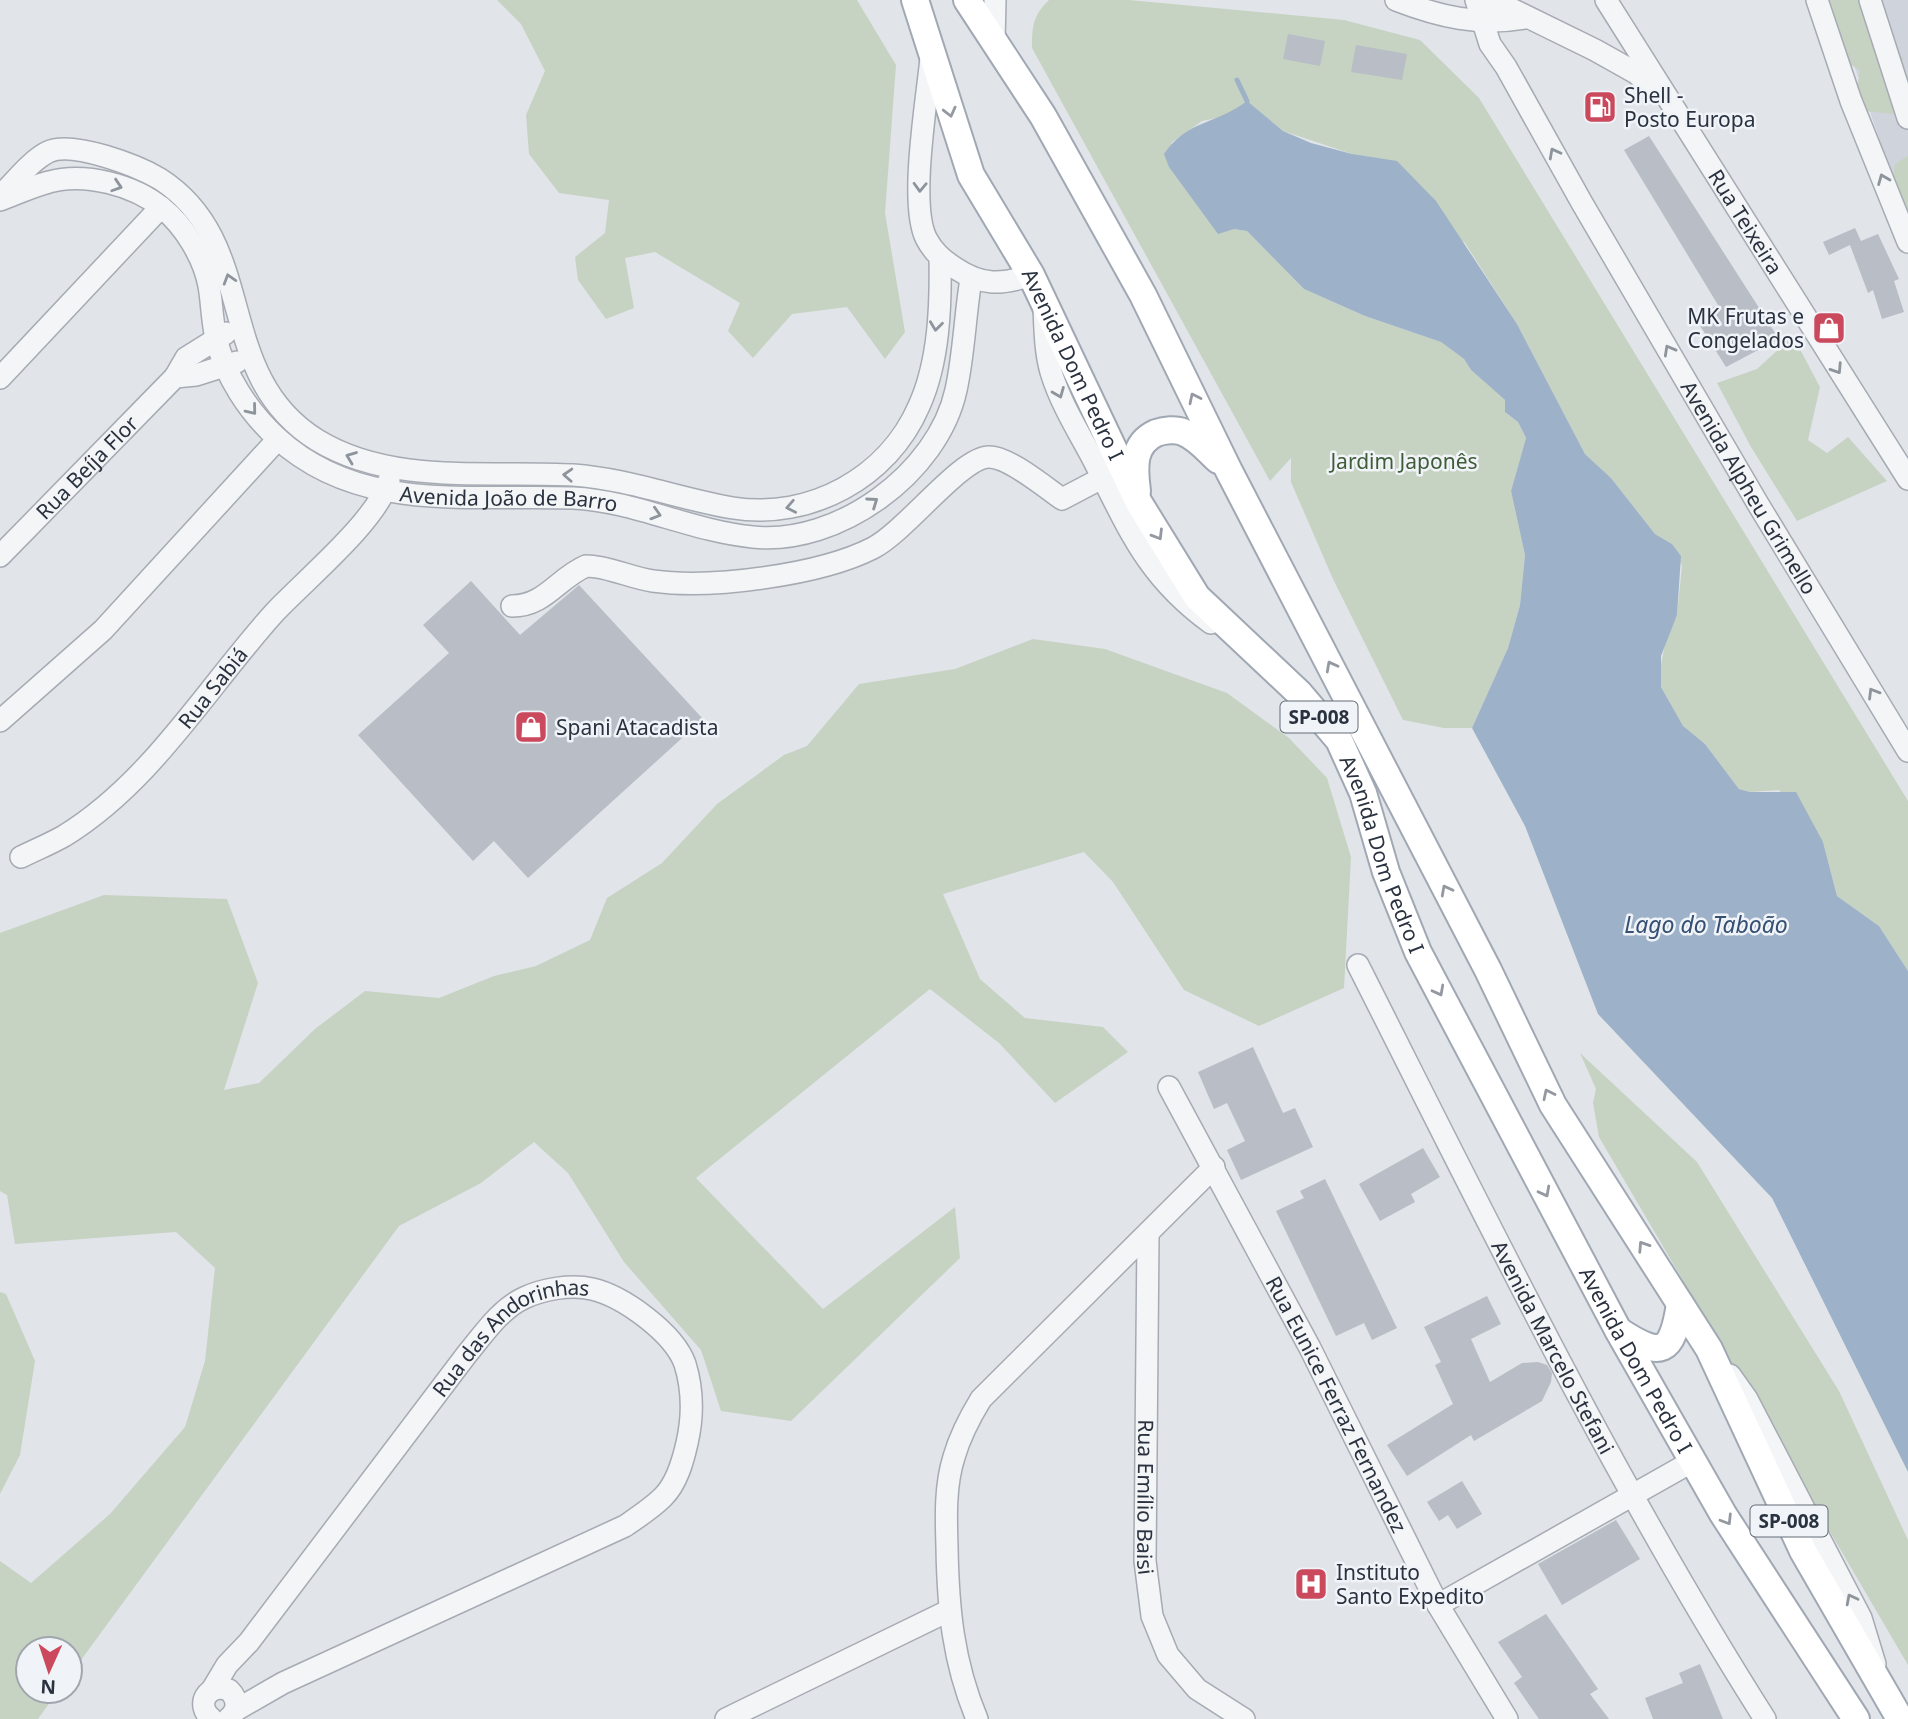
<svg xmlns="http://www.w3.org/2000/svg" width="1908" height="1719" font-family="'Noto Sans',sans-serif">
  <rect width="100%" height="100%" fill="#e1e4e9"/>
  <path fill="#cfd3db" d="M1832,0H1908V219L1898,194Z"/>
  <path fill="#c6d3c2" d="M497,0H857L896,65L885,213L905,332L885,359L847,307L792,314L753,358L728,331L740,303L655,252L625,258L634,308L606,319L578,280L575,257L605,233L609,200L559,193L529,154L526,115L545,71L521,24Z
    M1049,0H1129L1344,20L1420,40L1479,98L1908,801V971L1879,926L1837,896L1823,842L1779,790L1750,792L1739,789L1705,744L1683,727L1661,687L1659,675L1666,639L1677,615L1682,566L1672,544L1655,534L1611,478L1585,454L1517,324L1465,243L1352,154L1283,131L1247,102L1227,116L1202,121L1171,143L1234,229L1247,231L1304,289L1365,316L1441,342L1464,359L1471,370L1505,400V412L1518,422L1526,438L1511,491L1525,555L1520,605L1508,648L1472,728H1444L1403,720L1333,579L1291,482V458L1270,481L1032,48C1032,27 1033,15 1049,0Z
    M1825,0H1878L1885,54L1903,58L1894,114L1864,111L1856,94L1860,70L1844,61Z
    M1908,156V222L1892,187L1895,164Z
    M1793,336L1820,387L1808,440L1827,453L1848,437L1887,481L1797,521L1751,447L1717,383L1757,369Z
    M1033,639L1105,649L1227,693L1289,738L1327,778L1351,857L1344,988L1259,1026L1184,990L1113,882L1084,852L943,894L980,979L1025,1018L1103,1027L1128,1052L1055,1103L999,1043L930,989L696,1178L823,1309L955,1207L960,1258L791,1421L721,1411L701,1350L624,1262L568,1173L534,1142L481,1183L399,1226L70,1675V1649H28V1691H58L38,1719H0V1561L31,1583L110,1514L185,1427L205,1361L215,1268L176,1232L15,1244L7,1195L0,1191V933L104,895L227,899L258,983L224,1090L259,1083L315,1029L365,991L439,998L494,976L536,966L590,940L607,898L662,863L717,804L784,755L807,746L859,684L955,669Z
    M1580,1053L1697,1162L1839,1391L1908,1540V1665L1599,1137L1593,1103L1596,1089Z
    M0,1292L6,1294L35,1361L20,1455L0,1494Z"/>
  <path fill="#9db2c8" d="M1247,101L1283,131L1311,143L1352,154L1397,161L1436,201L1517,324L1585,454L1611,478L1655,534L1672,544L1681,556L1677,615L1661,656V687L1683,726L1705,744L1739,789L1750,792H1796L1823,842L1837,896L1879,926L1908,971V1472L1772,1198L1598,1014L1525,826L1472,728L1508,648L1520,605L1525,555L1511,491L1526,438L1518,422L1505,412V400L1471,370L1464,359L1441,342L1365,316L1304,289L1247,231L1234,229L1218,234L1169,167L1164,154C1187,120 1217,124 1247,101Z"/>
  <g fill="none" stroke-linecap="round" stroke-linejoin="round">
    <path stroke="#9db2c8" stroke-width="5" d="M1237,80L1247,101"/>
  </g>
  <path fill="#b8bdc6" d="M1288,34L1325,41L1320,66L1283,59Z
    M1356,45L1407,54L1402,80L1351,72Z
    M1649,136L1779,339L1726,367L1694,316L1718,305L1624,150Z
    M1855,228L1861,241L1878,234L1899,279L1894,281L1904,312L1882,319L1873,290L1868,293L1850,245L1829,255L1823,242Z
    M471,581L520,635L579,585L703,719L528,878L494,841L473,861L358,735L449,653L423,625Z
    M1253,1047L1283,1113L1295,1108L1313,1147L1241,1180L1227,1150L1245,1141L1227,1103L1214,1109L1198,1072Z
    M1423,1148L1440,1177L1411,1194L1415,1202L1380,1221L1359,1184Z
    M1325,1179L1397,1328L1372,1340L1364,1323L1336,1336L1276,1211L1304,1198L1300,1191Z
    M1487,1296L1501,1324L1471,1339L1490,1382L1522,1363L1538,1362L1547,1365L1552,1373L1551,1382L1542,1401L1474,1441L1471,1435L1407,1476L1387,1445L1453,1404L1435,1365L1441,1362L1424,1327Z
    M1462,1481L1482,1514L1457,1529L1448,1515L1439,1521L1427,1502Z
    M1616,1520L1640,1559L1562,1605L1538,1564Z
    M1546,1614L1598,1689L1590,1694L1609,1719H1539L1514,1683L1522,1677L1498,1642Z
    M1700,1664L1723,1719H1653L1645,1698L1683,1683L1679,1673Z"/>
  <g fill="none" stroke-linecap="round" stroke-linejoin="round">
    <defs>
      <g id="minor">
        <path d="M1396,0C1440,17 1479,26 1525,18"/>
        <path id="s1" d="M1476,0L1490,44L1506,67L1582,203L1758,504L1908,751"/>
        <path d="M1493,0L1595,50L1636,73L1656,91"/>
        <path id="s2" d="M1606,0L1908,479"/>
        <path d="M1817,0L1851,101L1908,242"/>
        <path d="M1870,0L1908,118"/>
        <path d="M994,42L995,0"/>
        <path d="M931,58C927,100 909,203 926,238C933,252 943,260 955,268C982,286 1002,285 1031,275"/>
        <path d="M0,196C15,182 30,161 48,152C72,140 138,166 160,179C261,244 211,374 317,440C392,486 489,470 573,475C629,479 679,499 733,508C810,520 888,478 919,406C939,362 941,306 940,258"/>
        <path id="s3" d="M0,200C16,194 33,186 49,182C85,172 134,185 162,208C184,225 204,258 209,286C212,303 212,321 216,338C225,376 248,411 277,438C360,514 470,494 573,498C635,501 691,531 753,537C838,546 938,473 956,390C964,354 965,315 971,279"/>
        <path d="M1044,307C1045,329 1045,351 1051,372C1060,402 1078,431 1093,459C1128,527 1146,576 1211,623"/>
        <path d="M175,377L196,375L237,362"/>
        <path d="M0,378L161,207"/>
        <path id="s4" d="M0,556L175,377L186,358L226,333"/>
        <path d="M512,606C545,606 558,578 586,566C608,566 631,578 653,581C712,589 820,575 873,548C906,531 961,457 989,457C1009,457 1045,487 1062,499L1102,478"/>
        <path d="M0,721L103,630L278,439"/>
        <path id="s5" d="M21,857C35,850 50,844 64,836C152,782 207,687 275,612C307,578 376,522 389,480"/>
        <path id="s6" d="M1358,965C1487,1220 1612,1478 1765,1719"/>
        <path id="s7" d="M1169,1087L1310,1348L1438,1605L1507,1719"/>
        <path id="s8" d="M1148,1235L1145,1561L1152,1616L1168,1655L1197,1689L1244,1719"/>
        <path d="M1730,1375L1747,1399L1861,1618L1875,1664"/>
        <path d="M1438,1605L1693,1461"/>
        <path id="s9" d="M212,1690L227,1665L249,1642L467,1354C483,1335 500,1309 524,1298C543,1289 571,1284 592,1289C623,1296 674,1333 685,1364C693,1390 693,1417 687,1443C683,1461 677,1483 663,1497C652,1508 638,1517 625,1526L283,1683L236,1710"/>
        <path d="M212,1719C194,1705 208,1682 229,1690C239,1700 238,1711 228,1719"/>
        <path d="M726,1719L948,1611"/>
        <path d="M977,1719C953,1662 948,1608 947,1547C946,1517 945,1485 954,1457C960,1436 970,1417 981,1399L1214,1167"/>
      </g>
      <g id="major">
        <path id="s10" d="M915,0L971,175L1031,275L1139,503L1197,597L1299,693L1339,740L1363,793L1386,872L1418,952L1618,1330L1723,1514L1856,1719"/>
        <path d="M967,0L1043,116L1143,295L1229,471L1488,970L1553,1105L1709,1349L1803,1551L1900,1719"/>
        <path d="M1137,491C1134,468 1132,444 1156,433C1164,430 1176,429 1183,432C1197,437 1207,450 1218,460"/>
        <path d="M1619,1331C1662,1359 1672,1354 1680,1304"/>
      </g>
    </defs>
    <use href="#minor" stroke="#a6abb3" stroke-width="24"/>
    <use href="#major" stroke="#a0a8b4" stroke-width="30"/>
    <use href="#minor" stroke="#f3f5f7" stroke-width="21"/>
    <use href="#major" stroke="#fff" stroke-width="26"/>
  </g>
  <defs><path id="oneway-chevron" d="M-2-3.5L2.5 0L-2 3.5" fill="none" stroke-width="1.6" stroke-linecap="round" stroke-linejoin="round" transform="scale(1.75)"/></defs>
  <g stroke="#9498a0">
    <use href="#oneway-chevron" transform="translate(950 112) rotate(76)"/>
    <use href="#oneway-chevron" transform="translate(1194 398) rotate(-116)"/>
    <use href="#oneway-chevron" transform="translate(1158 535) rotate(59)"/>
    <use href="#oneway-chevron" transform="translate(1331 666) rotate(-118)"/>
    <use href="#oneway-chevron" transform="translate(1446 890) rotate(-118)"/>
    <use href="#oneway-chevron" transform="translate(1439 991) rotate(62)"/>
    <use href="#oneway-chevron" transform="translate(1548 1094) rotate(-116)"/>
    <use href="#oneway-chevron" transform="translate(1545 1192) rotate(62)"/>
    <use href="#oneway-chevron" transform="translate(1643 1246) rotate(-123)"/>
    <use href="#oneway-chevron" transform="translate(1727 1520) rotate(58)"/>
  </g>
  <g stroke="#8e949c">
    <use href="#oneway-chevron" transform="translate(1554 153) rotate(-118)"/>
    <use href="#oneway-chevron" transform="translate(1883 179) rotate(-112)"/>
    <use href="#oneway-chevron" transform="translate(117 186) rotate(18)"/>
    <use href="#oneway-chevron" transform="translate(920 187) rotate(92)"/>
    <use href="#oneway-chevron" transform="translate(229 279) rotate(-107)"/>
    <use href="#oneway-chevron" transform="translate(936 326) rotate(97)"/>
    <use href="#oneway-chevron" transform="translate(1669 350) rotate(-119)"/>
    <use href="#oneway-chevron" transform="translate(1837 369) rotate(57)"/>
    <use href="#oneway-chevron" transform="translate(1059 393) rotate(68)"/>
    <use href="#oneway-chevron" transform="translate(252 410) rotate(51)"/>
    <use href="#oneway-chevron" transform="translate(351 457) rotate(-159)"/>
    <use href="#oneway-chevron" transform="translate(568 475) rotate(-177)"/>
    <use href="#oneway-chevron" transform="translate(873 502) rotate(-35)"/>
    <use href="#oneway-chevron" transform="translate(791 507) rotate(169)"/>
    <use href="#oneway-chevron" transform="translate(656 514) rotate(17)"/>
    <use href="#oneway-chevron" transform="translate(1873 693) rotate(-121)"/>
    <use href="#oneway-chevron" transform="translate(1851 1599) rotate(-117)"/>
  </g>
  <defs>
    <symbol id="fuel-square" viewBox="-11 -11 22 22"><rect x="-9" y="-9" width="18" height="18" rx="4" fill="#cb495c" stroke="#f0f3f7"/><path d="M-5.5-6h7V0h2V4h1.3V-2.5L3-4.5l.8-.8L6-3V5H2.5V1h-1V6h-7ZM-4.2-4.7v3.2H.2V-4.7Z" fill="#fff"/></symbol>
    <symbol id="shop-square" viewBox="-11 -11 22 22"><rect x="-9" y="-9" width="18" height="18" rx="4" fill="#cb495c" stroke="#f0f3f7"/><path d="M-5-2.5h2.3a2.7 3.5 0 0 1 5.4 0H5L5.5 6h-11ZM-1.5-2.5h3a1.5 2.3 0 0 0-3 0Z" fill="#fff"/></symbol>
    <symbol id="hospital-square" viewBox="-11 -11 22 22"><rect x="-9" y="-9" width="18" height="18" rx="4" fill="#cb495c" stroke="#f0f3f7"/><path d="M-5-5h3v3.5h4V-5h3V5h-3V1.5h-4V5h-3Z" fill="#fff"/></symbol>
  </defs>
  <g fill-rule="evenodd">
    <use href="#fuel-square" x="1581" y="88" width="38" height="38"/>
    <use href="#shop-square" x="1810" y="309" width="38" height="38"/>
    <use href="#shop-square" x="512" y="708" width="38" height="38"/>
    <use href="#hospital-square" x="1292" y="1565" width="38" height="38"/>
  </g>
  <g text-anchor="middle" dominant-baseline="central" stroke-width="5" stroke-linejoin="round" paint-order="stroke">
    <g fill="#f0f3f7" stroke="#656c77" stroke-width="2">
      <rect x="1280.5" y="701.5" width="77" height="31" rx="5"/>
      <rect x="1750.5" y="1505.5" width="77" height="31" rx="5"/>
    </g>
    <g font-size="19" font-weight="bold" fill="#2a3240">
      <text x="1319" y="717">SP-008</text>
      <text x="1789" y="1521">SP-008</text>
    </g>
    <g font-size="21" fill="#2a3240" stroke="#f0f3f7" text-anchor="start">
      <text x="1624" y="95">Shell -<tspan x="1624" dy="24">Posto Europa</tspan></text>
      <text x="1804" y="316" text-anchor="end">MK Frutas e<tspan x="1804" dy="24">Congelados</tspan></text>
      <text x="556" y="727">Spani Atacadista</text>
      <text x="1336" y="1572">Instituto<tspan x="1336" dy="24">Santo Expedito</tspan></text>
    </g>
    <g font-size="21" fill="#2a3240" stroke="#f0f3f7">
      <text stroke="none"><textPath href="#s2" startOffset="262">Rua Teixeira</textPath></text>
      <text stroke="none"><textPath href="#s10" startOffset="399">Avenida Dom Pedro I</textPath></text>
      <text stroke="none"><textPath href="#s4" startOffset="124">Rua Beíja Flor</textPath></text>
      <text stroke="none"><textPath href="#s1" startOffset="560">Avenida Alpheu Grimello</textPath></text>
      <text stroke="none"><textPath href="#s3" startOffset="682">Avenida João de Barro</textPath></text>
      <text stroke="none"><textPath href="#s5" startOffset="259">Rua Sabiá</textPath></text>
      <text stroke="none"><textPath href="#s10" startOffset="987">Avenida Dom Pedro I</textPath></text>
      <text stroke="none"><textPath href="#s9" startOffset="471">Rua das Andorinhas</textPath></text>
      <text stroke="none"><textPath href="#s6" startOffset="429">Avenida Marcelo Stefani</textPath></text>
      <text stroke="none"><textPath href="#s10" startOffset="1554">Avenida Dom Pedro I</textPath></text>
      <text stroke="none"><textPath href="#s7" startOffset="359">Rua Eunice Ferraz Fernandez</textPath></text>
      <text stroke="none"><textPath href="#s8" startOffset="262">Rua Emílio Baisi</textPath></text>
    </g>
    <g font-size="21" fill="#3e5c37" stroke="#f0f3f7">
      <text x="1404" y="461">Jardim Japonês</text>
    </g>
    <g font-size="23" font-style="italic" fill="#355073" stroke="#f0f3f7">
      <text x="1706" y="924">Lago do Taboão</text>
    </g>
  </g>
  <g transform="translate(49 1670) rotate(183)"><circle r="33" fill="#f0f3f7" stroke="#a1a6ae" stroke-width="2"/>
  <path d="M0-5L12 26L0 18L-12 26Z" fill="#cb495c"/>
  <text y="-10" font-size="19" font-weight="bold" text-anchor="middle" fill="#2a3240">N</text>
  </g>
</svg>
